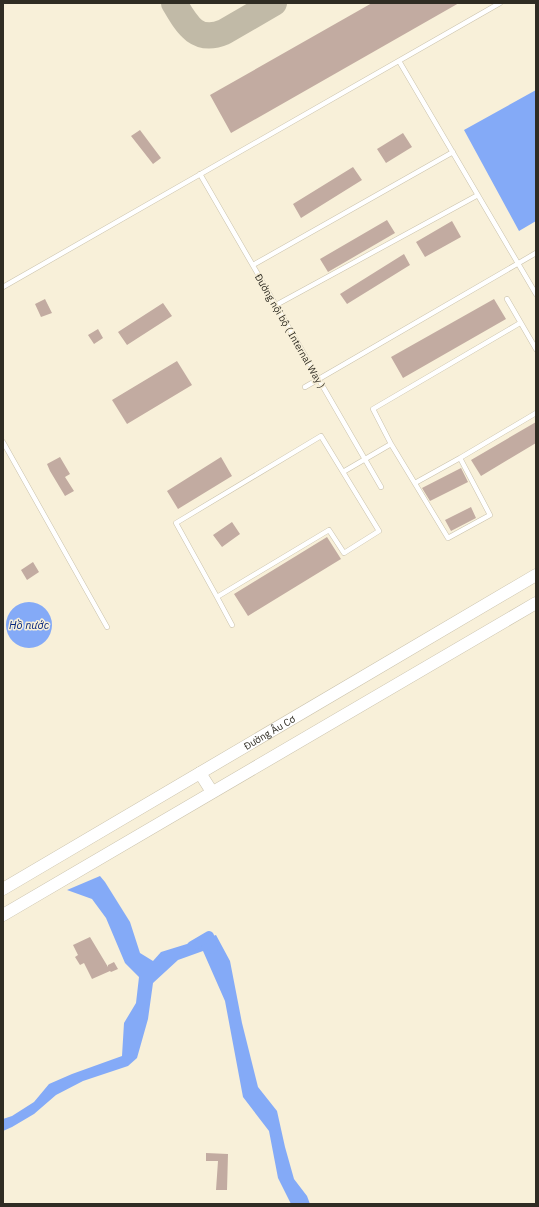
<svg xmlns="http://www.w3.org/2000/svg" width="539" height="1207" font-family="'IBM Plex Sans',sans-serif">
  <rect width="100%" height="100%" fill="#f8f0d9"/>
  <path fill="#84aaf7" d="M536,90V221L519,231L464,130Z
    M6 625a23 23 0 1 1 46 0a23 23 0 1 1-46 0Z
    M100,876L105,882L130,922L140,953L153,961L161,952L216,935L230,961L242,1023L258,1087L277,1111L285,1147L294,1179L307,1196L310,1204H291L278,1178L269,1131L243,1097L225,1001L203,951L178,960L153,983L148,1019L137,1058L128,1066L83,1081L56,1095L34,1114L12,1127L3,1131V1119L12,1116L34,1102L49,1084L72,1074L122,1056L124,1023L136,1003L139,977L125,963L106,918L92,899L67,890Z"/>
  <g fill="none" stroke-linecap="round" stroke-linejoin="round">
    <path stroke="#84aaf7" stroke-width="10" d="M192,946L209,936L213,949"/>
    <path stroke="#c1baa7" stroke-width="26" d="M174,3C186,23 196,44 224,32L274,3"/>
  </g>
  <path fill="#c2aba1" d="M372,3H459L231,133L210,95Z
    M140,130L161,158L153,164L131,136Z
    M403,133L412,147L386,163L377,149Z
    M353,167L362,180L301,218L293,204Z
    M387,220L395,233L328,272L320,259Z
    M452,221L461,237L425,257L416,242Z
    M404,254L410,265L347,304L340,294Z
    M45,299L52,313L41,317L35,304Z
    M494,299L506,319L403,378L391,357Z
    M163,303L172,316L127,345L118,332Z
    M98,329L103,338L94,344L88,335Z
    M177,361L192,385L127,424L112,400Z
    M536,422V443L481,476L471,460Z
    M60,457L70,474L65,477L74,491L65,496L50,471L47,464Z
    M221,457L232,476L178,509L167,491Z
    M461,468L468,482L430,501L422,488Z
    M471,507L476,518L451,531L445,520Z
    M232,522L240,534L222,547L213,535Z
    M327,537L341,559L248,616L234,594Z
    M33,562L39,572L27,580L21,570Z
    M90,937L108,967V965L114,962L118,969L111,972L110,971L92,979L84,963L80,965L75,957L78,955L73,945Z
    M206,1153L228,1154L227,1190H216L218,1161H206Z"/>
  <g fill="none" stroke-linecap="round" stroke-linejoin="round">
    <defs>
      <path id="lane" d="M399,61L536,294
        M200,174L381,487
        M253,265L453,152
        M3,287L500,3
        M507,299L536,349
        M276,305L478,195
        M305,387L536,253
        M321,436L379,531L344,553L329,530L217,597L176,523Z
        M3,442L107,627
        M391,444L373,409L520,323
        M343,472L391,444L448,538L490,515L460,458L536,413
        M415,483L460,458
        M217,597L232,625"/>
      <g id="secondary">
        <path d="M200,773L212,792"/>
        <path id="s1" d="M3,889L536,575"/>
        <path d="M3,915L536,603"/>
      </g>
    </defs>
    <use href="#lane" stroke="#cac2ac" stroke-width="5.5"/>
    <use href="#secondary" stroke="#cac2ac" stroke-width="13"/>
    <use href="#lane" stroke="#fff" stroke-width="4.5"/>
    <use href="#secondary" stroke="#fff" stroke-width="12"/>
  </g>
  <g text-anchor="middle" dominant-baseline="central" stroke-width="3" stroke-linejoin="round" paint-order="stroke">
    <g font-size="10" fill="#2f2c23" stroke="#f8f0d9">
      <text transform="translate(290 331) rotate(60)">Đường nội bộ ( Internal Way )</text>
      <text stroke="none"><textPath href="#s1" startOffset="309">Đường Âu Cơ</textPath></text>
    </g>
    <g font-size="11" font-style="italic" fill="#05257c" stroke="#f8f0d9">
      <text x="29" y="625">Hồ nước</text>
    </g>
  </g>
  <rect width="539" height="1207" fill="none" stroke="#2f2c23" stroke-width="8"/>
</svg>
